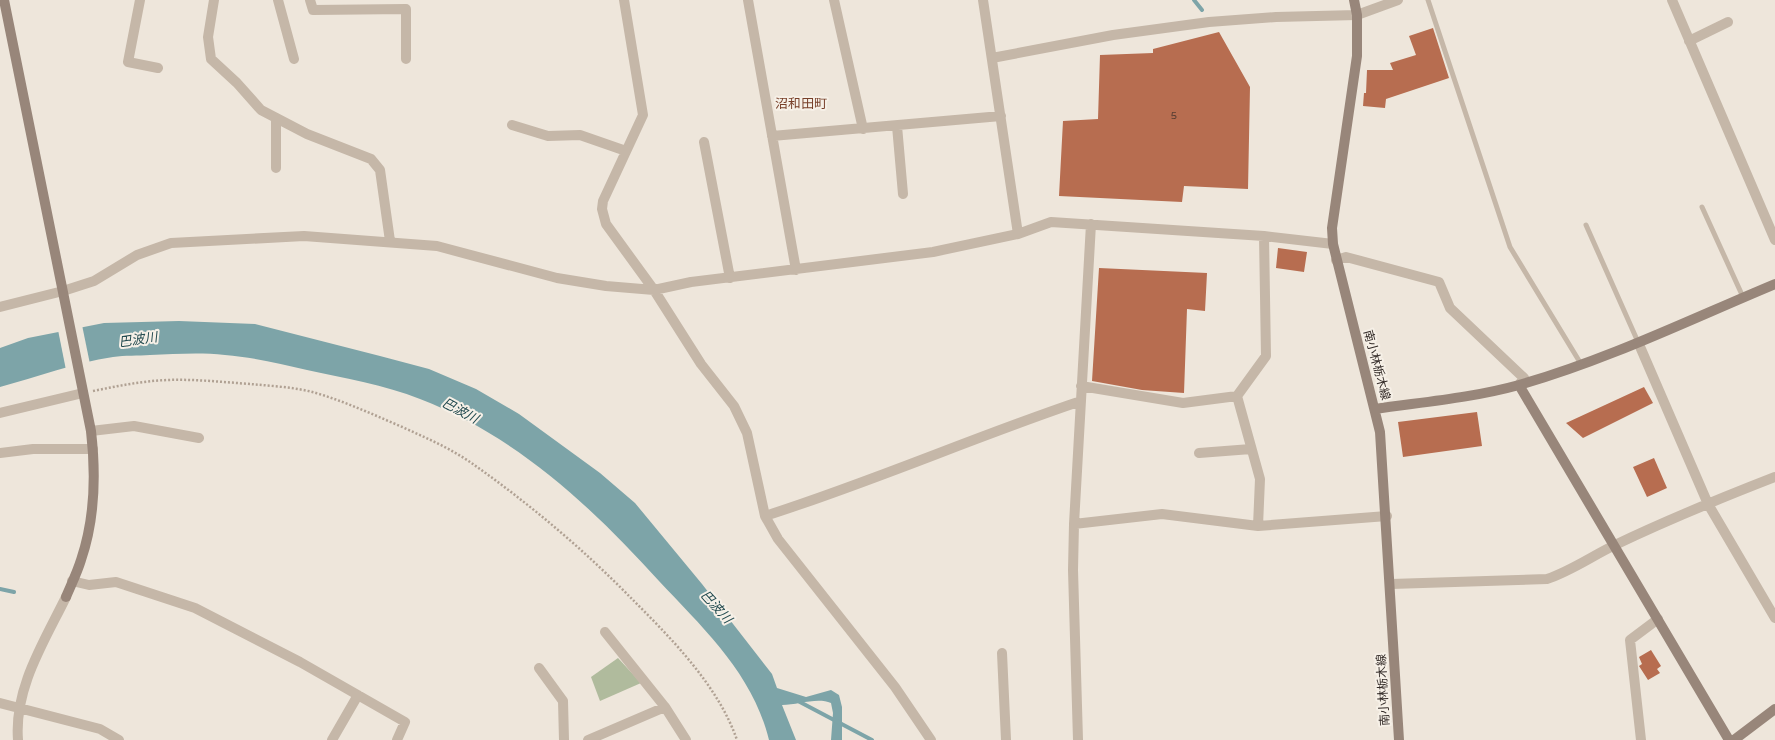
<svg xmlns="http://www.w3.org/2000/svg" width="1775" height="740" font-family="'Varela Round','Noto Sans JP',sans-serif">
  <rect width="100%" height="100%" fill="#eee6db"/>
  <path fill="#b0bb9d" d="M618,658L641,683L600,701L591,677Z"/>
  <path fill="#7da4a8" d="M179,321L255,324L380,356L429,369L476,389L519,414L600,473L635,503L702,584L772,674L777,688L806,697L831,690L839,695L842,707V740H831L833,713L831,703C817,697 798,705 782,705L796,740H769C753,674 704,629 659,581C591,506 516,436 420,399C385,385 344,378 307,370C280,364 252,357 225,355C200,352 175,354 150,355C138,356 125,355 113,357C74,363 37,377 0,387V348L28,338L104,323Z"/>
  <path fill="#eee6db" d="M82,325L90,364L66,370L58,330Z"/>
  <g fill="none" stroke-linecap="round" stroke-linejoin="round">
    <path stroke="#7da4a8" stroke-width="4" d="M1194,0L1202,10
      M0,589L14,592
      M798,701L872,740"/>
  </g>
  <path fill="#b76d50" d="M1433,28L1449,78L1386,99L1385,108L1363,106L1364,93H1366L1367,70H1393L1390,63L1416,55L1409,36Z
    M1219,32L1250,87L1248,189L1184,186L1182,202L1059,196L1063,121L1098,119L1100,55L1153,53V49Z
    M1278,248L1307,252L1304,272L1276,268Z
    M1099,268L1207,273L1205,311L1187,309L1184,393L1142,390L1092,381Z
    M1644,387L1653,403L1583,438L1566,423Z
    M1477,412L1482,446L1403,457L1398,422Z
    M1654,458L1667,488L1647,497L1633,467Z
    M1651,650L1661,666L1657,669L1660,673L1648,680L1639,666L1642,664L1639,657Z"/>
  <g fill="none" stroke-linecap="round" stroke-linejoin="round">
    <path stroke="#b0a193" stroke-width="2.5" stroke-dasharray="2 2" stroke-linecap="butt" d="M93,391C118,386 142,381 167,380C195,379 222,382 250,384C271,386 295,387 316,393C346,402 372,414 400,426C424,437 448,447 470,462C526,501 582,548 629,596C670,637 718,685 737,740"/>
    <path stroke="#c5b7a8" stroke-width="5" d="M1428,0L1510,247L1581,364
      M1702,207L1743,297
      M1586,225L1638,342"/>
    <path stroke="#c5b7a8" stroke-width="10" d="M140,0L128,62L158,68
      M214,0L208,37L211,59L237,83L261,110L307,134L371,159L380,170L390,241
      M278,0L294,59
      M310,0L313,10L406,9V59
      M624,0L643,115L603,201L602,209L606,224L654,290L701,364L734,406L747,433L765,516L778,539L895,687L931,740
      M748,0L796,270
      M834,0L863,129
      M983,0L1018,234
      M1672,0L1775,240
      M1689,41L1728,22
      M992,58L1113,35L1209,22L1276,17L1357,15L1398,0
      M276,118V168
      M512,125L548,136L580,135L626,151
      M897,126L903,194
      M772,136L1001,116
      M704,142L730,278
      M1336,260L1346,257L1439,282L1450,308L1524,378L1519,385
      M0,307L63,291L94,281L137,255L171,243L304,236L437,246L557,278L606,286L654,290L691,282L933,252L1018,234L1051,222L1264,236L1333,244
      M1638,342L1708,504L1775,618
      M1081,386L1183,403L1237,396L1266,356L1264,236
      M1237,396L1260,479L1258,526
      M0,413L83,393
      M91,431L134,426L199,438
      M0,453L33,449H93
      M1199,453L1251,449
      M765,516C872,482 974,437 1081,401
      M1074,524L1162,514L1258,526L1387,516
      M72,581L89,585L116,582L195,608L300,662L405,722L397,740
      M1391,584L1547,579C1571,571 1592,556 1615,545C1667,520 1721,498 1775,477
      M605,632L665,707L686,740
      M1002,653L1006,740
      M539,668L563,701L564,740
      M0,703L100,729L119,740
      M18,740C14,688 44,642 66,597
      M332,740L358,695
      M588,740L665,707
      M1078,740L1073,570L1074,524L1091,224
      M1641,740L1630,640L1658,619"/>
    <path stroke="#98867a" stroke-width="10" d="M4,0L91,431C96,474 95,519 81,560C77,573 71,585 66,597
      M1354,0L1357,15V56L1332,228L1333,244L1380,432L1399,740
      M1519,385L1729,740
      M1375,409C1423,402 1472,398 1519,385C1607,360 1691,319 1775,284
      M1734,740L1775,709"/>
  </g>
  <g text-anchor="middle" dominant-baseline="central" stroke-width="4" stroke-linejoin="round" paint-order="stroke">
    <g font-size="10" fill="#543c32">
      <text x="1174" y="116">5</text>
    </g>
    <g font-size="12" fill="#332b28" stroke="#f6f0e7">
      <text transform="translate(1377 365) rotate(75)">南小林栃木線</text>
      <text transform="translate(1383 690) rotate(-93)">南小林栃木線</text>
    </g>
    <g font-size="13" fill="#78402a" stroke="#f6f0e7">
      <text x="801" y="104">沼和田町</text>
    </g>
    <g font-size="13" font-style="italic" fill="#224a4f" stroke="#f6f0e7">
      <text transform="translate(138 340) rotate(-8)">巴波川</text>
      <text transform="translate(460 411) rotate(28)">巴波川</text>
      <text transform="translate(716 607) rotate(48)">巴波川</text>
    </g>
  </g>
</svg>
